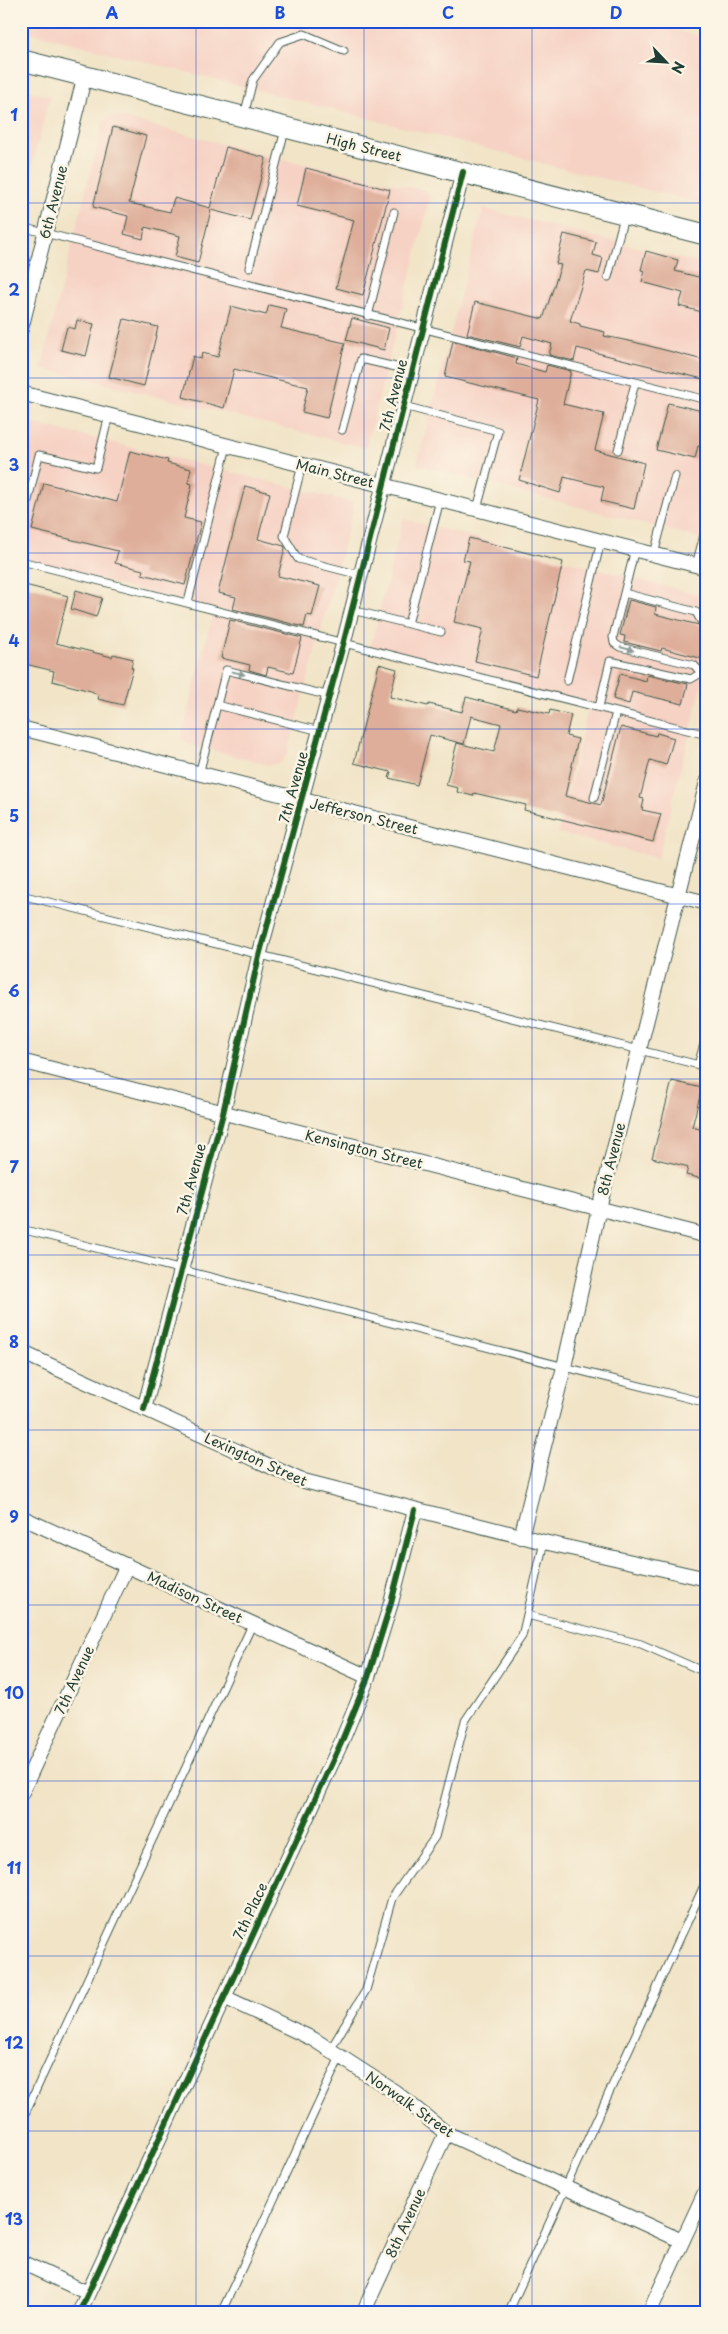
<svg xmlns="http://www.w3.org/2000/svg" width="728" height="2334" font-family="'Playpen Sans',sans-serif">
  <rect width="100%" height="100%" fill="#fcf5e5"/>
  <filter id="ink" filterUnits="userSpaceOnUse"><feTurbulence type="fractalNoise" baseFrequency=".02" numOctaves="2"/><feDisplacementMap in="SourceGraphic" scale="10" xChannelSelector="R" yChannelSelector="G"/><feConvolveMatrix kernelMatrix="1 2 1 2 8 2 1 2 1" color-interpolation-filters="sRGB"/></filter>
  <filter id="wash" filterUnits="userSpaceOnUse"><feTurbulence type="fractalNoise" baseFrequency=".0096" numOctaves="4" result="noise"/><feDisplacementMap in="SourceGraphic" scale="20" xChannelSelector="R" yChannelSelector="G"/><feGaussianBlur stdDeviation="1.12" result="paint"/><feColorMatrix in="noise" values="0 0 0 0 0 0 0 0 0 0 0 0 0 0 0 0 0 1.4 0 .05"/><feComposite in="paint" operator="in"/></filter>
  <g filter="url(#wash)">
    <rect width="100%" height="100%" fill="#f1e4c7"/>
    <path fill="#f6d2c4" d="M21,21H639L707,38V205L21,30Z
      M21,89L50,96L21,209Z
      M115,116L277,158L424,190L429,194L430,199L366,448L41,368L103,122L108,117Z
      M483,208L707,265V540L417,465Z
      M24,421L352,502L354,506L288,753L282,762L270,765L186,744L181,738L214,609L21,561V427Z
      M403,519L707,597V665L658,858L558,833L589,705L370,648Z"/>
    <g id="blocks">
      <path fill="#deae9a" d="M113,127L146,136L129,203L170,212L174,198L210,208L226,147L266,158L250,220L211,210L198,263L175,257L180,236L145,227L143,239L124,234L128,216L93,207Z
        M306,168L390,190L363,295L336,288L354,220L297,206Z
        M564,234L596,242L593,255L603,258L599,274L586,271L570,321L580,324V326L605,332L604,336L634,342L707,361V380L577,348L574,361L549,355L552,344L523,336L520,347L467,334L475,302L543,319L561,265L556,264Z
        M646,251L678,260L675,271L702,278L701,282L707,283V295L702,312L679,306L683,293L642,282L645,271L641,270Z
        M269,305L286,309L281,328L345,343L327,418L302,412L308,387L234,369L224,408L183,397L193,356L201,359L202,353L218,357L231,306L266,315Z
        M352,318L389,328L384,350L346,340Z
        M124,319L158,327L144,386L109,377Z
        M77,320L94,324L86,356L61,350L67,327L75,329Z
        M453,341L517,358L516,364L545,372L547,365L571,371L563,404L604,414L595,450L644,463L634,509L601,501L604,487L564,477L560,493L519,480L539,400L445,377Z
        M668,403L707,412V448L698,446L695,459L656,450Z
        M130,451L168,460L167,463L191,469L188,483L192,484L184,518L201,522L185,585L142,574L143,570L115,563L118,551L32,530L44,483L117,502Z
        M245,486L270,493L258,539L284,546L285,548L278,576L320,586L312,616L307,615L304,627L233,609L236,597L218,593Z
        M469,538L563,562L536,676L475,661L483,629L454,622L470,561L463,560Z
        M21,584L68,596L56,643L112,657L113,654L133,659L131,667L133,668L123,705L98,699L99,695L91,691L52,681L54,671L21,663Z
        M76,590L102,598L96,617L71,609Z
        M629,600L656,607L655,614L707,627V660L662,648L661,651L624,642L625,636L620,635Z
        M230,620L302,638L293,673L268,667L266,675L249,670L250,665L221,658Z
        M379,664L397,669L390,697L428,706L429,704L462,712L466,697L516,710L517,707L549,714L550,710L571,715L566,736L578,739L565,796L601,805L621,727L656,736L657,733L674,738L666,765L650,760L640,798L644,799L642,810L661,814L653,842L524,810L526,805L474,793L473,796L457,792L458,788L446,785L457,743L494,752L501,724L471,716L464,744L430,735L417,785L389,778L391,772L354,763Z
        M620,674L646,681L647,675L688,684L683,704L632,692L629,704L613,699Z
        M672,1081L702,1088L692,1127L707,1131V1180L686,1175L688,1168L685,1166L652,1158Z"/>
    </g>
  </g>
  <g filter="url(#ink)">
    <use href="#blocks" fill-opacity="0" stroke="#3e564a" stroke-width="1"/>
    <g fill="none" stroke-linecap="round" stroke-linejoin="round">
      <defs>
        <path id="lane" d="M244,116L253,80L280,42L304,34L344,51
          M21,227L707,400
          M249,268L285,130
          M608,277L624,217
          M368,316L394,212
          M404,406L498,431L477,509
          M342,430L361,359L413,371
          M618,450L635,383
          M302,465L284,536L298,559L360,575
          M21,529L39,455L96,468L109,415
          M635,549L613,637L614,643L620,647L694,665L701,673L707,675
          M654,554L675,476
          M21,561L707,735
          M696,565L707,524
          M624,593L696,612L701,621L707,622
          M188,602L227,446
          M352,610L441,632
          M408,624L440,500
          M567,681L601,541
          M217,705L226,670L330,696
          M599,707L610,661L691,679L701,673
          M199,774L217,705L320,731
          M594,798L616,712
          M21,895L707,1067
          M698,1065L707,1034
          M21,1229L707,1403
          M527,1615L641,1644L707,1673
          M330,2050L366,1990L392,1898L435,1837L465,1721L522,1636L544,1542
          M21,2122L253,1623
          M221,2313L340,2057
          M508,2313L707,1879"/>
        <path id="street" d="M21,329L85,75
          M21,393L707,568
          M21,728L707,903
          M21,1061L707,1236
          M21,1352L300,1480L544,1542L707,1579
          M144,1409L223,1113L259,956L344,641L463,172
          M21,1517L368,1677
          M521,1537L564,1367L599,1208L707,782
          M21,1794L127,1565
          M224,1997L313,2039L395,2092L446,2133L682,2241
          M21,2262L88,2293
          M79,2313L341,1743L368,1677L391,1603L415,1510
          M363,2313L446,2133
          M649,2313L707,2188"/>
        <path id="secondary" d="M21,60L707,235"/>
      </defs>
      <use href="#lane" stroke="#3e564a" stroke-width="9"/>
      <use href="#street" stroke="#3e564a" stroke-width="16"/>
      <use href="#secondary" stroke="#3e564a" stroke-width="22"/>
      <use href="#lane" stroke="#fff" stroke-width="7"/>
      <use href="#street" stroke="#fff" stroke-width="14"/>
      <use href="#secondary" stroke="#fff" stroke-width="20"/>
      <defs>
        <path id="cycleway" d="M144,1409L223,1113L259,956L344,641L463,172
          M79,2313L341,1743L368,1677L391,1603L415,1510"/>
      </defs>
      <use href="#cycleway" stroke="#fcf5e5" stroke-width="9"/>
      <use href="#cycleway" stroke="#1b5e20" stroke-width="6"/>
    </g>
    <defs><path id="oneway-solid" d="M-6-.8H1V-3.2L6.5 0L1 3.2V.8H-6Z" transform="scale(1.25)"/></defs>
    <g fill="#8f9e9a">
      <use href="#oneway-solid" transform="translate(627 649) rotate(15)"/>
      <use href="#oneway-solid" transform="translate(238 673) rotate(14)"/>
    </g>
  </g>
  <path fill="none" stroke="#1d4ed8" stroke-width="1" stroke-opacity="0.55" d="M196,21V2313M364,21V2313M532,21V2313M21,203H707M21,378H707M21,553H707M21,729H707M21,904H707M21,1079H707M21,1255H707M21,1430H707M21,1605H707M21,1781H707M21,1956H707M21,2131H707"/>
  <g text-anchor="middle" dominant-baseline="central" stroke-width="5" stroke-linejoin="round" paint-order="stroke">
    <g font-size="14" fill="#1f3d34" stroke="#fcf5e5">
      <text transform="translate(364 147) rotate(14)">High Street</text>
      <text transform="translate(53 202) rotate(-76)">6th Avenue</text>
      <text transform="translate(393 395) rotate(-76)">7th Avenue</text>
      <text transform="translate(335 473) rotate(14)">Main Street</text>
      <text transform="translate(293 787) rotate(-75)">7th Avenue</text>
      <text transform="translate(364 816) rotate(14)">Jefferson Street</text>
      <text transform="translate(364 1149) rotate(14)">Kensington Street</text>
      <text transform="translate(611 1159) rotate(-76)">8th Avenue</text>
      <text transform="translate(191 1179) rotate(-75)">7th Avenue</text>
      <text transform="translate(256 1459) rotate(24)">Lexington Street</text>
      <text transform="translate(195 1597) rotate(25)">Madison Street</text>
      <text transform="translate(74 1680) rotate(-65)">7th Avenue</text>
      <text transform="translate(250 1911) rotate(-65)">7th Place</text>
      <text transform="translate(410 2104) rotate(35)">Norwalk Street</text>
      <text transform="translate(405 2223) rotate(-65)">8th Avenue</text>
    </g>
  </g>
  <rect width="728" height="2334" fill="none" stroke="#fcf5e5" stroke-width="55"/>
  <g transform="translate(666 62) rotate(115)" stroke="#fcf5e5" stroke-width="4" paint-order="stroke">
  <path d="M0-4L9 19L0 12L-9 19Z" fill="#1f3d34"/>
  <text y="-8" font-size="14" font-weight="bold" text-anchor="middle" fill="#1f3d34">N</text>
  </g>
  <rect x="28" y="28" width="672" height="2278" fill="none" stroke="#1d4ed8" stroke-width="2"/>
  <g font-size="16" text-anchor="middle" font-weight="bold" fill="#1d4ed8">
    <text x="112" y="19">A</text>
    <text x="280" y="19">B</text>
    <text x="448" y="19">C</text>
    <text x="616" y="19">D</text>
    <text x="14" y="121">1</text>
    <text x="14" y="296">2</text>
    <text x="14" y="471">3</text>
    <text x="14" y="647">4</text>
    <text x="14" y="822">5</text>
    <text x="14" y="997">6</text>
    <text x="14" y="1173">7</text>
    <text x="14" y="1348">8</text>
    <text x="14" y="1523">9</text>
    <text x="14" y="1699">10</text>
    <text x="14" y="1874">11</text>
    <text x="14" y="2049">12</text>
    <text x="14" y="2225">13</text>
  </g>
</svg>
